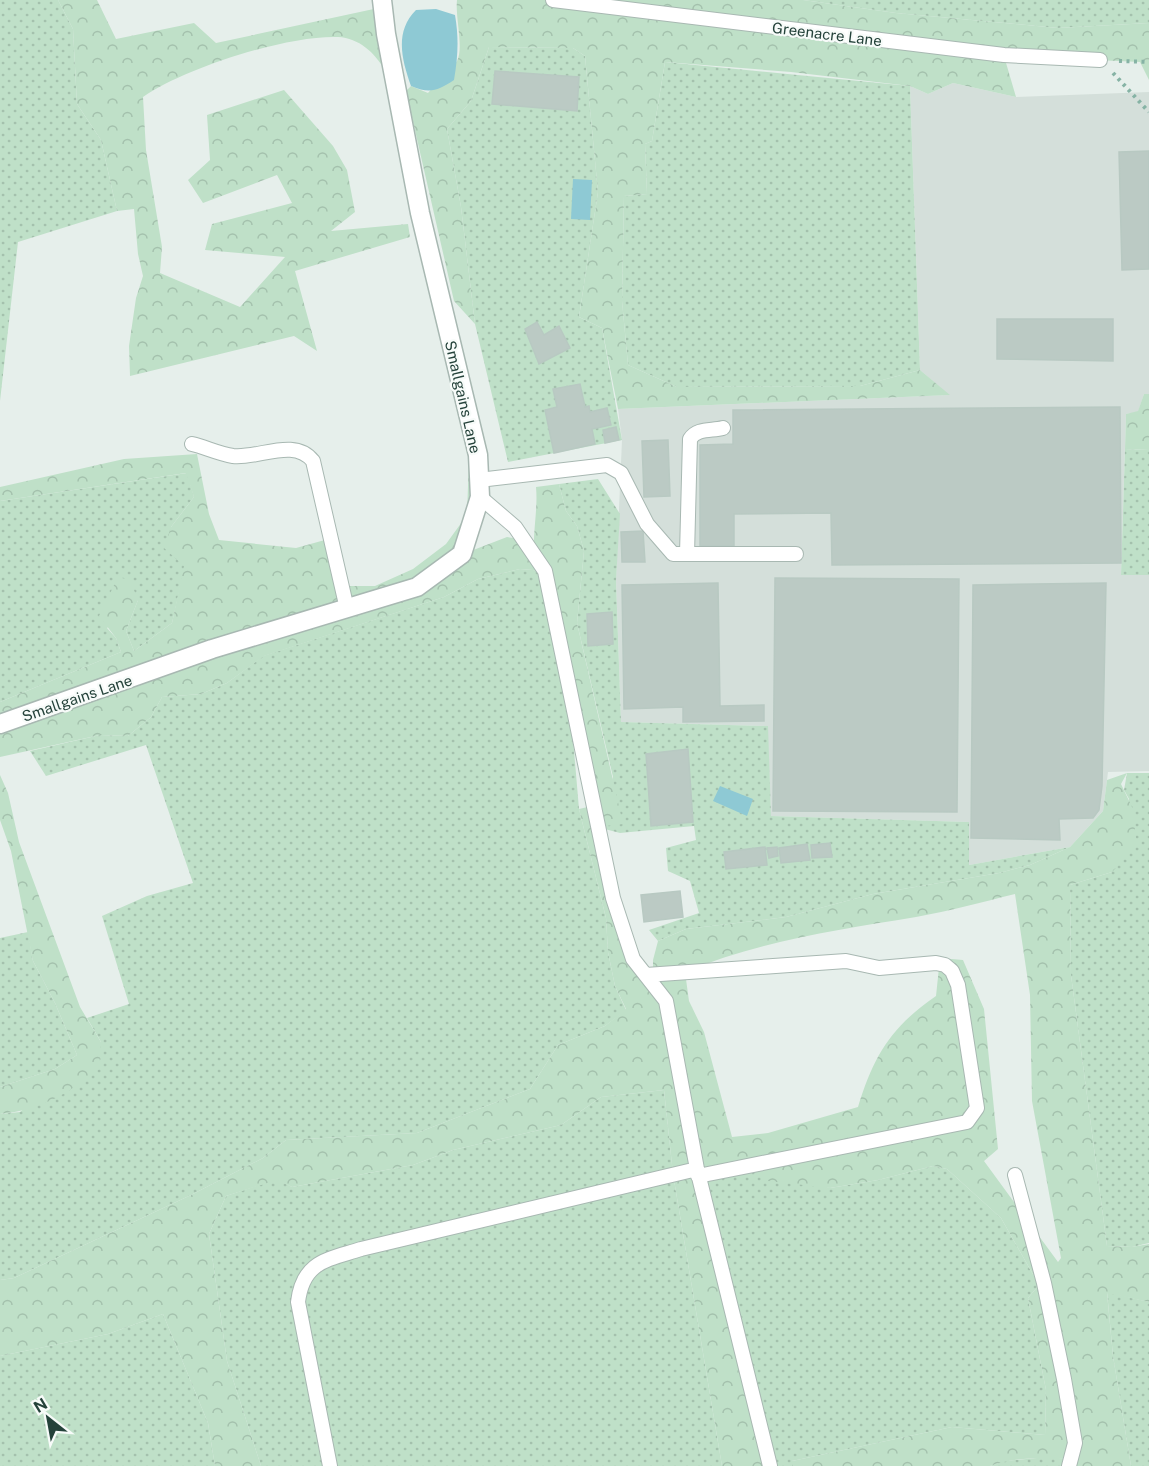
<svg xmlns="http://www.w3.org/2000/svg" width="1149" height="1466" font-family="'Public Sans',sans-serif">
  <defs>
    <pattern id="grass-dots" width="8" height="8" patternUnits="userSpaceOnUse" patternTransform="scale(1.5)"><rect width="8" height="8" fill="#bfe0c8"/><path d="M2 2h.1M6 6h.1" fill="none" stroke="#a4c1ad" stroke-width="1.8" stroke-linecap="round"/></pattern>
    <pattern id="forest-crowns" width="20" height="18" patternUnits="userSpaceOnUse" patternTransform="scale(1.5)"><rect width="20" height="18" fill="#bfe0c8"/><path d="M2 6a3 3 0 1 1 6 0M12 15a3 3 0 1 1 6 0" fill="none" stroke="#a4c1ad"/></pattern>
  </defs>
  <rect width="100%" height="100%" fill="#e6efeb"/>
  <path fill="#d4dfda" d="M953,83L1016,97L1149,92V394H1144L1138,412L1126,414L1121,575H1149V771L1108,772L1103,811L1070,847L969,865V822L771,816L767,726L621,722L616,579L622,440L618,409L949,395L920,370L910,86L928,94Z"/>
  <path fill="url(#grass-dots)" d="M0,0H58L73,29L77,104L101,140L117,211L18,242L0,401Z
    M803,0H1149V23L1058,28L896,13Z
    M489,47L573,48L585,56L598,192L579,317L602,328L622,440L508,462L475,324L461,207L447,129L471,101Z
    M665,62L910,86L920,370L860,386L677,387L628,365L622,301L624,196L647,194L645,144L652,141Z
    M1125,449L1149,450V575H1121Z
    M187,473L194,497L171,527L185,566L172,623L134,651L126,631L138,600L107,628L116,638L121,652L0,702V501Z
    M598,479L620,514L616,580L621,722L768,726L771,816L969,822V865L1070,847L1030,865L999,873L873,894L786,917L686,929L658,941L649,930L699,913L690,881L668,871L666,848L696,840L694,826L620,833L597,827L613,777L577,623L584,551L577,526L566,511L559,484Z
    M520,569L545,571L569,692L579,809L606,918L608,952L615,986L626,1010L605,1026L558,1045L530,1089L417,1133L286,1140L263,1158L191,1195L14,1278L0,1280V1114L20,1112L101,1042L87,1018L129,1004L102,916L147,896L193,883L146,745L46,776L30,751L100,735L128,736L151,717L162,697L201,694L227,683L263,656L444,597L478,579Z
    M1127,773H1149V1243L1132,1247L1107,1246L1071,975L1070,885L1112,872L1129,799L1124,790Z
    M28,932L33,961L55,1003L77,1055L55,1069L0,1087V938Z
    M664,1090L673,1174L722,1466H261L227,1361L209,1234L226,1196L277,1179L292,1187L413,1165L453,1150L561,1125L601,1097Z
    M751,1165L830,1188L878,1180L933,1166L947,1169L1001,1218L1039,1285L1028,1298L1046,1390L1045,1435L952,1427L792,1461V1466H770L698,1176Z
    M1107,1292L1149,1302V1466H1131L1113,1356Z
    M163,1314L208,1423L215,1466H0V1356L108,1334Z
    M1047,1457L1071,1459L1072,1466H990L1004,1461Z"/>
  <path fill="url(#forest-crowns)" fill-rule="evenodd" d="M58,0H97L116,39L194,23L216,43L383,7L384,69C375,53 359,38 338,37C287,35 185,68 143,97L146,150L162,247L160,273L240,307L285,257L205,250L212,224L292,203L277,175L203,203L188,180L210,160L207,115L284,90L333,146L347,170L355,212L331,231L408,224L410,237L295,271L317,351L294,336L130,376L129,346L136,298L143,276L138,254L134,209L117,211L101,140L77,104L73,29Z
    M457,0H803L896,13L1058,28L1149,23V80L1140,62L1004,56L1016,97L953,83L928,94L910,86L791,72L665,62L652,141L645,144L647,194L624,196L622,301L628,365L677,387L860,386L920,370L950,395L618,409L602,328L579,317L598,192L585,56L573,48L489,47L471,101L447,129L461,207L475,324L454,301L406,91L411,86L428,93C436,83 450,72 457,61C464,48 455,17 457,0Z
    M1144,394H1149V450L1125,449L1126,414L1138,411Z
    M472,433L478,455L463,554L507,537L526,540L534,551C533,529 538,509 536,487L559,484L566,511L577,526L584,551L577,623L623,824L597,827L626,941L653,975V960L658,941L686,929L786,917L873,894L999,873L1030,865L1070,847L1103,811L1107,780L1127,773L1121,784L1132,807L1137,845L1112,872L1070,885L1071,975L1107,1246L1131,1247L1149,1244V1302L1107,1293L1113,1356L1131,1466H1072L1071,1459C1044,1457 1016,1457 990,1466H792V1461L952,1427L1045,1435L1046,1390L1028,1298L1039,1285L1001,1218L947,1169L933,1166L878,1180L830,1188L768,1181L750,1165L699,1176L770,1466H722L673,1174L664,1090L601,1097L561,1125L453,1150L413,1165L292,1187L277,1180L226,1196L209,1234L227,1361L261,1466H215L208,1423L163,1314L108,1334L0,1356V1280L14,1278L191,1195L263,1158L286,1140L417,1133L530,1089L558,1045L605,1026L626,1009L615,986L608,952L606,918L579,809L592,806L545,571L520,569L478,579L444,597L264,656L227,683L201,694L162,697L151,717L128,736L100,735L0,757V702L121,652L116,638L99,616L118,577L130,580L138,600L126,631L134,651L172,623L184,566L164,548L171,527L194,497L186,473L0,501V487L124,459L197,454L209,514L219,540L296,548L332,538L343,586H375L413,569L446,544L467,515L469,457L463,434ZM1015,894L1030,995L1032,1101L1061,1258L1058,1262L984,1161L998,1149L984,1009L963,960L940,958L936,996C891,1027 874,1055 858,1107L768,1133L732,1137L704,1032L689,1001L685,972C759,941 838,930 916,917C950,911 982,902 1015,894Z
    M0,775L8,793L19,842L80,1007L101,1042L99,1069C67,1094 41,1110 0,1114V1087L55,1069L77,1055L55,1003L33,961L11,851L0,820Z"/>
  <path fill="#8ec9d4" d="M436,9L455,15C459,38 458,57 454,80C437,91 430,94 411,86C402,60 394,32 416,10Z
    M573,179L592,180L590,220L571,219Z
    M720,786L753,799L747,816L713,801Z"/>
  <path fill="#bbcac4" stroke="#b8c9c2" stroke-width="1.5" d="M495,71L579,77L577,111L492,104Z
    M1149,151V269L1122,270L1119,152Z
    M997,319H1113V361L997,359Z
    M537,322L544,335L559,326L570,348L539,364L525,329Z
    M580,384L585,407L589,406L590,412L607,408L611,425L592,429L595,444L554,453L545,410L557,407L553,389Z
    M1120,407L1121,563L832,565L831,513L734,514V546H700V445L733,444V410Z
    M616,427L619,440L605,443L603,430Z
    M668,440L670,496L644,497L642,441Z
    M643,531L645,562H622L621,532Z
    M775,578L959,579L957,812L773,811Z
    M718,583L720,706L764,705V721L683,722V707L624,709L622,585Z
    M1106,583L1102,786L1099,810L1093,818L1059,819L1060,840L971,838L973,585Z
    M612,612L613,644L588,646L587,614Z
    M688,749L693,822L651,826L646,754Z
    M830,843L832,857L812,858L811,845Z
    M807,844L810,860L781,863L779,848Z
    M765,847L767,865L726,869L724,852Z
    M777,847L778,856L769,858L767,848Z
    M680,891L683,917L644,922L641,895Z"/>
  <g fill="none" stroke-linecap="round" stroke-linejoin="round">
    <defs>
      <path id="service" d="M553,0L1004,55L1100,60
        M192,444C205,447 219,454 233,456C259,459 294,437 313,461L347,609
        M479,480L607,465L621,473L647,524L673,554H796
        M687,554L690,439C697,428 711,431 723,428
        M646,975L846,961L879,968L936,963L945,965L952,971L958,985L977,1108L967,1122L698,1176
        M697,1169L770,1466
        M1015,1175L1044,1283L1064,1379L1075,1443L1069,1466
        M330,1466L298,1302C303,1261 327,1260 361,1249L697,1169L666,1001L633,959L613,898L545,571L515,527L480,497"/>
      <path id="minor" d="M0,724L212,649L417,587L462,554L480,497L478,455L420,213L386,34L382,0"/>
    </defs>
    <use href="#service" stroke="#a8b8b2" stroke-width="16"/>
    <use href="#minor" stroke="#a8b8b2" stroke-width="21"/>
    <path stroke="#86b3a5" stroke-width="4" stroke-dasharray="3 4.5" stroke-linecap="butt" d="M1119,61L1149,62
      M1113,73L1149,112"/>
    <use href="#service" stroke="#fff" stroke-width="14"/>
    <use href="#minor" stroke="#fff" stroke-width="18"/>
  </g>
  <g text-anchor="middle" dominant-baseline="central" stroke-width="4.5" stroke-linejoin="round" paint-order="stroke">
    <g font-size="15" fill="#24423a" stroke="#f7fbf9">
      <text transform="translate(827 34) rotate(7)">Greenacre Lane</text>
      <text transform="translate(463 397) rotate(77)">Smallgains Lane</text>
      <text transform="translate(77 698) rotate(-19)">Smallgains Lane</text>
    </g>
  </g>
  <g transform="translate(48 1418) rotate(329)" stroke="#f7fbf9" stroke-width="4.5" paint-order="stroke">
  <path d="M0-4.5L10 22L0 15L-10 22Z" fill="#24423a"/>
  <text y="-9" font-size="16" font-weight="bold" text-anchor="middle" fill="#24423a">N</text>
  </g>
</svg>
